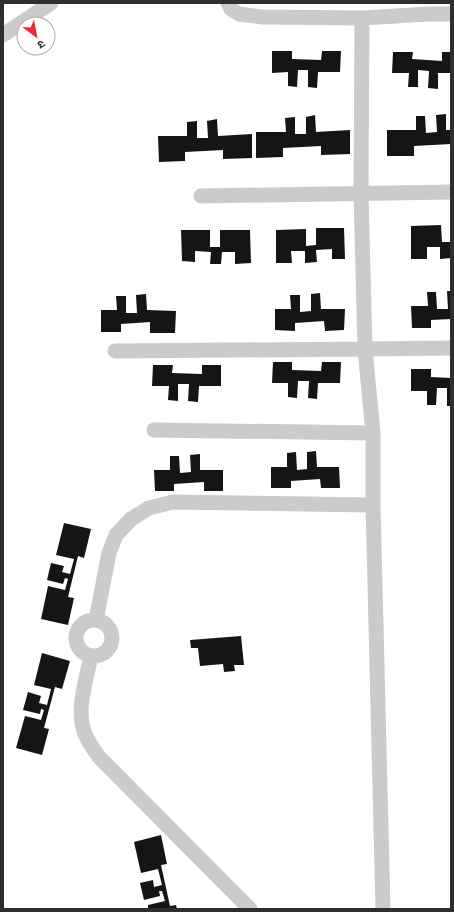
<svg xmlns="http://www.w3.org/2000/svg" width="454" height="912" font-family="Roboto,'Noto Sans Devanagari',sans-serif">
  <rect width="100%" height="100%" fill="#fff"/>
  <path fill="#151515" d="M272,51H292V59L321,60L322,51H341L340,72H318L317,88L308,87V70H298L297,87L288,86V72L272,73Z
    M393,52H413L412,59L442,61V52H451V73H438V89L428,88L429,71L418,70V87H408L409,73H392Z
    M446,114V130H451V144L414,146V156H387V130H416V116H425L426,133L437,132L436,115Z
    M315,115L316,132L350,130V154L321,155V146L283,148V157L256,158V132H286L285,118L295,117V134H306V117Z
    M217,119L218,136L252,134V158L223,159V150L185,152V161L159,162L158,136H187V122L197,121V138H208L207,121Z
    M441,225L442,242H451V258L440,259V247H427V259H411V226Z
    M316,228H344L345,259H332V249L316,250L317,262L305,263V251H291L292,263H276V230L306,229V246L316,245Z
    M181,230H210V247H220V230H250L251,263L235,264V252H222L221,264H210L211,252L195,251V262L182,261Z
    M447,291H451V319L431,320V328H412L411,306H428L427,292H436L437,309H448Z
    M320,293L321,309H345L344,330L325,331L324,321L295,323V331L275,330V309H291L290,295H300V312L311,311V294Z
    M146,294L147,310L176,311L175,333H150V322L121,324V332H101V310H117L116,296H126V313H137L136,295Z
    M273,362H292V370L321,371L322,362H341L340,383H318L317,399L308,398L309,381H298L297,398L288,397V383H272Z
    M153,365H173L172,373L202,374V365H221V386H199L198,402L188,401L189,384H178V401L168,400L169,386H152Z
    M411,369H431V377L451,378V406H447V388H437L436,405H427V391H411Z
    M316,451L317,467H339L340,488H321L320,479L291,481V488H271V467H287V453L296,452L297,470L307,469V452Z
    M200,454V470H223V491H204V482L174,484V491H155L154,470H170V456H179L180,473L191,472L190,455Z
    M64,523L91,529L84,558L78,556L68,597L74,598L68,625L41,619L48,586L65,590L68,579L65,578L63,584L47,580L51,563L64,566L62,572L70,574L74,559L56,555Z
    M241,636L244,665H234L235,671L224,672L223,664L200,666L198,648H191L190,640Z
    M42,653L70,661L62,689L55,687L44,728L49,729L42,755L16,748L25,716L41,720L44,710L41,709L40,714L23,710L28,692L41,696L39,703L47,705L51,689L34,685Z
    M161,835L167,864L161,865L170,906L176,905L177,909H148V905L165,901L162,891H159L160,896L144,900L140,883L153,880L154,887L162,885L158,869L141,873L134,842Z"/>
  <g fill="none" stroke-linecap="round" stroke-linejoin="round">
    <path stroke="#cbcbcb" stroke-width="15" d="M228,3L231,9L239,14L262,17L362,18L429,14H451
      M362,18L361,194L365,349L451,348
      M3,35L51,3
      M201,196L451,192
      M115,351L365,349L373,433V505L383,909
      M154,430L373,433
      M76 638a18 18 0 1 1 36 0a18 18 0 1 1-36 0Z
      M96,620L109,553L116,535L131,519L149,508L173,502L373,505
      M91,656C86,682 74,714 87,738C90,745 95,751 99,757L250,909"/>
  </g>
  <rect width="454" height="912" fill="none" stroke="#2e2e2e" stroke-width="8"/>
  <g transform="translate(36 36) rotate(148)"><circle r="19" fill="#ffffff" stroke="#ababab"/>
  <path d="M0-3L7 15L0 10L-7 15Z" fill="#ed2932"/>
  <text y="-6" font-size="11" font-weight="bold" text-anchor="middle" fill="#2e2e2e">उ</text>
  </g>
</svg>
